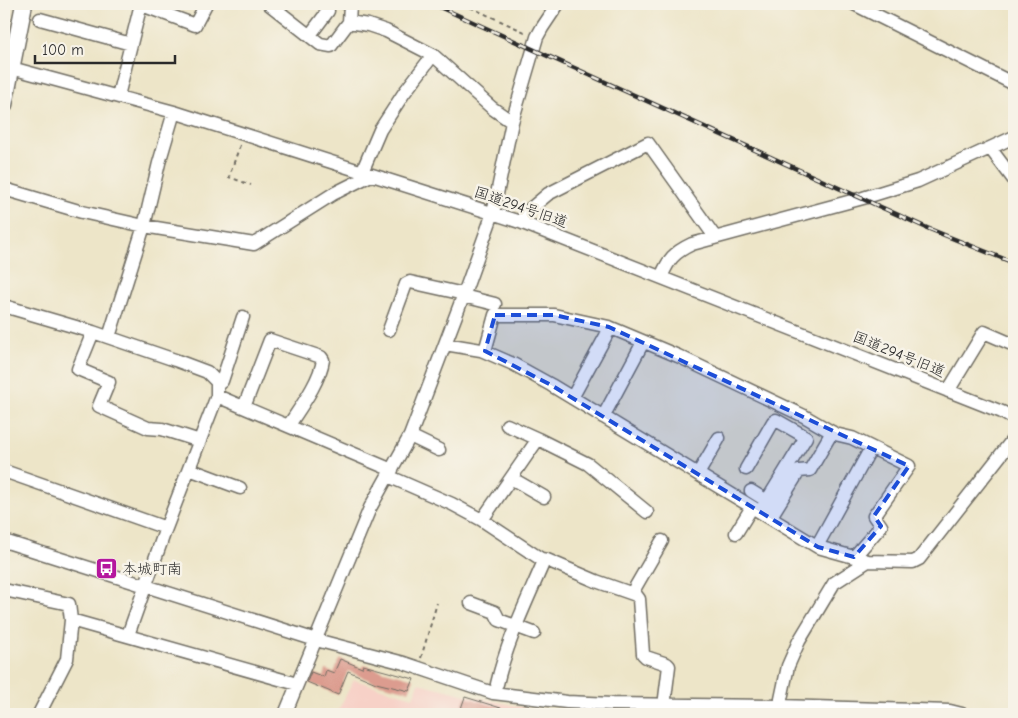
<svg xmlns="http://www.w3.org/2000/svg" width="1018" height="718" font-family="'Comic Neue','Klee One',sans-serif">
  <rect width="100%" height="100%" fill="#f7f3e8"/>
  <filter id="ink" filterUnits="userSpaceOnUse"><feTurbulence type="fractalNoise" baseFrequency=".02" numOctaves="2"/><feDisplacementMap in="SourceGraphic" scale="10" xChannelSelector="R" yChannelSelector="G"/><feConvolveMatrix kernelMatrix="1 2 1 2 8 2 1 2 1" color-interpolation-filters="sRGB"/></filter>
  <filter id="wash" filterUnits="userSpaceOnUse"><feTurbulence type="fractalNoise" baseFrequency=".0096" numOctaves="4" result="noise"/><feDisplacementMap in="SourceGraphic" scale="20" xChannelSelector="R" yChannelSelector="G"/><feGaussianBlur stdDeviation="1.12" result="paint"/><feColorMatrix in="noise" values="0 0 0 0 0 0 0 0 0 0 0 0 0 0 0 0 0 1.4 0 .05"/><feComposite in="paint" operator="in"/></filter>
  <g filter="url(#wash)">
    <rect width="100%" height="100%" fill="#ede5c8"/>
    <path fill="#f7d1c7" d="M354,680L413,697L419,683L474,697L526,708L571,712V714H336Z"/>
    <g id="blocks">
      <path fill="#dc9c8f" d="M340,659L362,668L363,665L414,679L409,691L376,683L348,671L338,695L307,682L311,672L324,677L326,670L334,673Z
        M465,697L514,712V714H459Z"/>
    </g>
  </g>
  <g filter="url(#ink)">
    <use href="#blocks" fill-opacity="0" stroke="#6f6c62" stroke-width="1"/>
    <g fill="none" stroke-linecap="round" stroke-linejoin="round">
      <defs>
        <path id="minor" d="M139,4L195,25L206,4
          M269,4L320,44L331,46L349,22L368,25L386,31L433,55L492,108L512,122
          M347,4L350,6L349,22
          M854,4L1014,84
          M40,19L131,44
          M310,35L328,11
          M4,66L174,112L520,222L1002,412L1014,419
          M118,96L141,4
          M990,148L1014,180
          M362,172L380,130L404,93L433,55
          M4,189L82,212L144,226L254,244L333,194L371,175
          M520,222L529,210L548,194L648,143L715,237
          M661,277C669,259 673,253 692,244L863,198L918,181L1014,137
          M463,296L495,304
          M4,306L93,332L175,360L207,372L217,382V396L166,528L128,635
          M389,330L406,284L410,282L464,294
          M93,332L78,369L109,382L99,406L148,428L162,429L200,441
          M109,337L144,226L159,163L174,112
          M445,344L481,350L513,364L551,385L818,547L868,561L913,562L919,559L1014,438
          M485,351L495,315H554L609,327L678,356L804,416L835,434L852,438L909,466L874,516L881,526L854,557
          M217,385L222,381L243,317
          M948,391L984,332L1014,345
          M217,396L392,470
          M572,398L608,332
          M244,407L270,340L321,357L323,360C320,381 300,408 289,425
          M603,417L641,346
          M410,436L439,450
          M538,439L588,464L647,512
          M189,469L240,488
          M746,469L773,422L776,420L806,437L760,512
          M4,471L166,528
          M698,474L719,438
          M388,476L452,504L482,520L544,561C527,601 507,641 497,684
          M511,478L544,497
          M751,491L767,501
          M770,518L799,471L810,470L832,432
          M482,520L538,439L507,425
          M736,533L752,507
          M4,541L316,640L404,663L493,693L567,702L612,704L779,706L950,711L962,714
          M817,546L871,448
          M541,559L547,560L596,581L636,595L639,599L643,654L646,657L667,664L669,666L665,698
          M4,590L69,604L71,620L67,659L39,714
          M632,593L662,541
          M471,603L495,612L499,620L534,633
          M71,620L297,684
          M781,699L788,666L799,641L834,583L868,561
          M285,714L370,508L410,436L464,294L493,213L512,122L537,37L542,28L558,4"/>
        <path id="major" d="M4,105L24,4"/>
      </defs>
      <use href="#minor" stroke="#6f6c62" stroke-width="15"/>
      <use href="#major" stroke="#6f6c62" stroke-width="19"/>
      <path stroke="#6f6c62" stroke-width="2" stroke-dasharray="4 4" stroke-linecap="butt" d="M463,4L527,33
        M240,145L229,177L251,185
        M421,658L437,603"/>
      <use href="#minor" stroke="#fff" stroke-width="12"/>
      <use href="#major" stroke="#fff" stroke-width="16"/>
      <defs>
        <path id="rail" d="M433,4L927,228L1014,263"/>
      </defs>
      <use href="#rail" stroke="#2b2b2b" stroke-width="4.5"/>
      <use href="#rail" stroke="#f7f3e8" stroke-width="2.5" stroke-dasharray="8" stroke-linecap="butt"/>
    </g>
  </g>
  <path fill="#1d4ed8" fill-opacity="0.2" stroke="#1d4ed8" stroke-width="4" stroke-dasharray="10 6" stroke-linejoin="round" d="M495,315H554L609,327L909,466L874,516L881,526L854,557L818,547L551,385L485,351Z"/>
  <defs>
    <symbol id="bus-square" viewBox="-11 -11 22 22"><rect x="-9" y="-9" width="18" height="18" rx="4" fill="#b5179e" stroke="#f7f3e8"/><path d="M-5-6H5V4H4V6H2V4H-2V6H-4V4H-5ZM-3.5-4V0h7V-4ZM-3.5 1.2v1.5H-2V1.2ZM2 1.2v1.5H3.5V1.2Z" fill="#fff"/></symbol>
  </defs>
  <g fill-rule="evenodd">
    <use href="#bus-square" x="94" y="556" width="25" height="25"/>
  </g>
  <g text-anchor="middle" dominant-baseline="central" stroke-width="5" stroke-linejoin="round" paint-order="stroke">
    <g font-size="15" fill="#2b2b2b" stroke="#f7f3e8">
      <text transform="translate(521 207) rotate(19)">国道294号旧道</text>
      <text transform="translate(899 354) rotate(22)">国道294号旧道</text>
    </g>
    <g font-size="15" fill="#2b2b2b" stroke="#f7f3e8" text-anchor="start">
      <text x="122" y="569">本城町南</text>
    </g>
  </g>
  <rect width="1018" height="718" fill="none" stroke="#f7f3e8" stroke-width="20"/>
  <path d="M35 55v8h140v-8" fill="none" stroke="#2b2b2b" stroke-width="2.5"/>
  <text x="42" y="55" font-size="15" fill="#2b2b2b" stroke="#f7f3e8" stroke-width="4" paint-order="stroke">100 m</text>
</svg>
